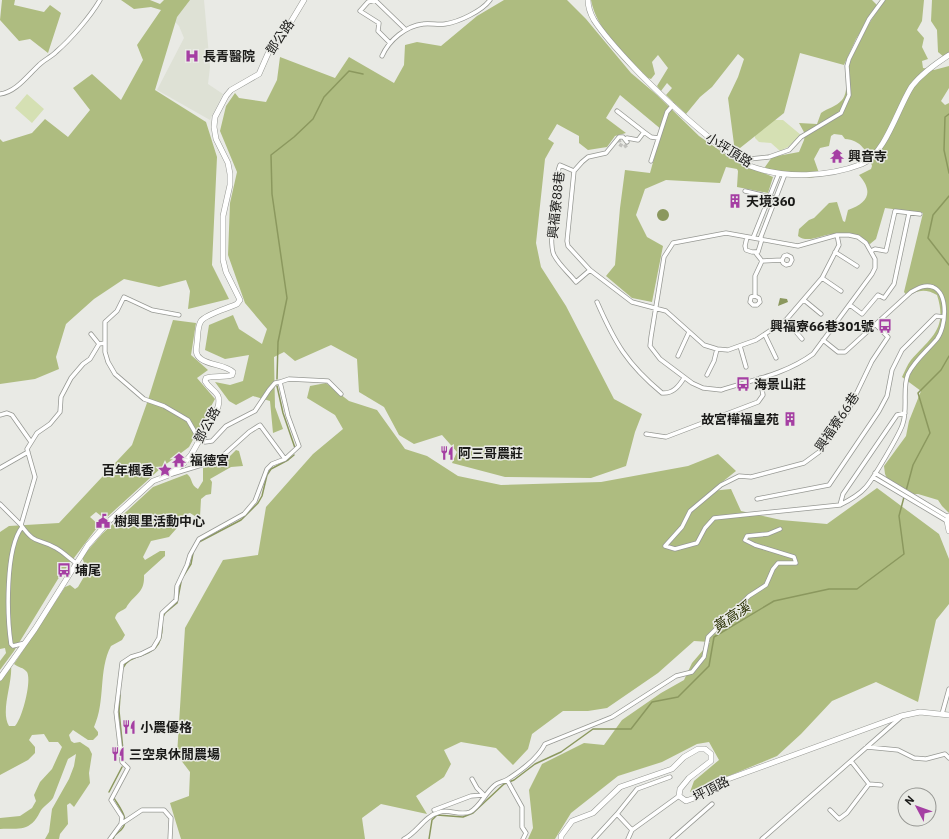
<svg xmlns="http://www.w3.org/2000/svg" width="949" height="839" font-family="'IBM Plex Sans','Noto Sans TC',sans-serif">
  <rect width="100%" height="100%" fill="#e9eae5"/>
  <path fill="#dee1d5" d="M182,0H204L210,67L208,84L223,94L210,120L157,90L184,38L179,26L171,18Z"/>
  <path fill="#d5e0b3" d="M27,94L44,109L32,123L15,108Z
    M771,120H783L801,135L788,147L780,151L771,143L759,142L755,138V131Z"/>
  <path fill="#aebc80" d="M2,0H15L14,5L44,12L50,5L61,13L48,53L30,39L19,41L0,20Z
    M121,0H150L160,4L164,0H190L177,17L155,90L206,122L217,157L212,265L229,299L188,309L190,291L186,280L159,287L124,279L94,299L66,324L56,357L59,369L35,379L0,384V139L3,142L32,133L45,119L68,137L90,110L73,88L92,74L121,100L143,60L137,45L161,10L151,7L134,9Z
    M504,0H567L586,19L631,73L657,95L699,136L735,161L773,177L768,193L737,187L738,171L737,169L726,167L720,183L666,180L645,189L636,215L647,237L663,246L652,302L632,298L606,276L615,265L620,208L625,170L650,173L662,130L620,95L606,118L626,133L615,136L607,147L588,150L579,143V136L557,124L548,139L554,143L545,159L536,243L541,267L566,306L614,399L642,414L635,432L626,466L591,478L505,477L452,463L457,452L442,435L414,444L399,435L384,407L359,392L357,359L331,345L295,361L284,352L274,357L275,407L283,429L273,433L270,401L253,396L236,405L229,401L215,382L230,385L243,381L249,355L225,359L205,350L209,325L233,315L239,329L262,344L267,329L245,303L228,255L230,203L237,172L220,131L226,106L235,93L239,98L266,102L277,80L280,57L335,78L349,57L394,83L404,65L405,45L417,42L441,46L477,16Z
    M591,0H872L877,5L856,39L844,65L800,53L784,113L735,152L728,98L738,77L744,59L738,54L712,87L700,97L686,114L666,95L672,88L667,83L661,91L657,86L668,68L658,55L652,62L655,74L651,79L648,78C626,57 597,31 591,0Z
    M885,0H924L922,21L917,30L924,38L922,47L928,59L922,61L923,68L934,70L949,66V88L941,101L945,105L949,103V513L942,506L938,500L918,494L899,495L893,491L885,474L884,466L906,436L909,421L921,391L902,377C905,371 907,365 911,360C931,337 948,329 937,295C927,289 917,289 908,297L904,292L923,213L885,208L876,239L870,244C858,240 847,234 834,234C823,234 808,244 798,236L799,229L809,220L814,218L829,203L837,202L843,221L845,222L848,210C868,203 874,192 859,175L871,169L872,166C869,153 860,139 845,139L842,135L834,134L831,136L829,146L820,148L814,159L819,173L818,176C806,181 779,172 766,169L765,167L772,157L799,152L804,140L805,134L799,123L817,124L821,113C828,108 836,107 842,100C849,92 845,77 848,67C855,43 871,20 885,0Z
    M932,0H949V54L944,57L938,52L937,30L931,21Z
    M173,320L196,323L191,355L208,370L197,378L215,399L189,447L161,468L105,519L96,512L90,517L99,525L58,579L14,651L0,670V661L6,653L5,648L0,649V532L9,526L59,523L132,445L148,400Z
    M326,383L349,401L377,410L405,449L427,456L458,476L501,485L601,482L688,466L718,454L736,471L711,491L731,489L741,511L781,520L827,524L877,488L939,534L949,559V604L936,620L918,702L876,682L832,701L801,734L777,756L690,792L694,781L719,760L709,742L697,744L662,762L618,776L571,813L555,839H528L533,828L529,790L542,764L584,743L604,745L622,720L661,693L684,680L692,663L710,642L694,641L658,673L607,708L588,711H563L532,734L528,749L513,765L496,748L461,742L444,750L451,764L444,777L416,796L427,814L381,804L362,818L365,839H181L170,803L189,796L190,772L177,755L185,628L223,560L258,555L266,507L313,454L343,429L335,415L307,398L310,386Z
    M236,450L239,451L243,466L231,467L210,479L212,482L211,494L206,495L201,499L200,517L198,518L190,513L187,514L184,520L169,537L151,541L143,557L145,560L160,551H165V556L144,575C145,594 134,594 126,608C121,612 117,611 115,618L125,635L122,640L111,646C98,670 106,701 94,727L98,732V735L93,740H88L73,730L69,735L71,741L74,743L80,742L89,748L92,754L89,773L90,783L74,807L70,803L67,805L68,824L60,834L59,839H45L49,832L52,809L69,779L74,766L76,754L68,759L53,798C50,803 42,807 40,812C30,832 20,828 0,829V818L20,816L32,808L36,801L34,795L40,782L52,769L62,747L58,742H49L44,734L32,735L29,740L35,747V753L28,760L0,775V681L11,665C13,683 0,711 9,726H15C22,719 32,681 27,672C23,667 19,668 14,664L65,587L70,585L75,589L78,587L85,575L86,568L82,557L102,534L153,487L187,474C193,478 190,485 198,489L203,481V468L225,461Z"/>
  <path fill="#8b985e" d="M657 215a6 6 0 1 1 12 0a6 6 0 1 1-12 0Z
    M780,298L787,299L788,302L778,306Z"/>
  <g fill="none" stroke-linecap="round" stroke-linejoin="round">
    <path stroke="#8b985e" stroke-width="1.5" d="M949,114L945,117L944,150L949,173
      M949,196L933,215L928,238L949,265
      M277,379L278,342L287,298L272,194L271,155L294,137L313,119L324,97L349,71L363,74
      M277,386L283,413L295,448
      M906,491L913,465L930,433L918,393L941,370L949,356
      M199,542L241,520L258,503L262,496L267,475L271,469L288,460L294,455
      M184,575L191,564L193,553
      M163,617L165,613L177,603L181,582
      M123,668C131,649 164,664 162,623
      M120,695L119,711L124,760
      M109,792L122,767
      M113,839C114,834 118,833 121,830C131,820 119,807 114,798
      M429,839L432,820L437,815L463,817L473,813L504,784L514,780L535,764L561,752L593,729H631L652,702L678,697L709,666L714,637L774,601L829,589H857L904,554L899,516L904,497"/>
    <path stroke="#c0c0bc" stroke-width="3.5" stroke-dasharray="3.5 2" stroke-linecap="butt" d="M626,138L619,141V144L624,147L627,145V142"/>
    <defs>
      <path id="street" d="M375,0L368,2L360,11L379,23L378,31L390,43
        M375,0L405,29
        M382,56C389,40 406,26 423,24C430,23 438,25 445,24C459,22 482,11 490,0
        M0,94C16,92 27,76 39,65C44,60 51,57 56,52C71,39 90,17 100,0
        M617,111L644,132L638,140L627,138
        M644,132L651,137L658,138
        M740,160L769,157L789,150L801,137L841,113L849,95L847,66L849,59L869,19L883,0
        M651,161L667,112L673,105
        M574,171L582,162L588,157L606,153L619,137H623L627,142
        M745,191L775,198
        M726,233L798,246L837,235H849L858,237L866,243L875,259V268L872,274L813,354C786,374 752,380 721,390L703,388L692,383L660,359L650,346L651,337L664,257L673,243Z
        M747,237L745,246L746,250L752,252H758L762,239
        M753,238L779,173
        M760,239L785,174
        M871,251L875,249L886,251L895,211L920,214
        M755,252L762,261L755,276V296L759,298L760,302L757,305H753L750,302L751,297L755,296
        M835,252L857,266
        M762,261L782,260L784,256L787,255L791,257L792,260L790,264L786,265L783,263L782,260
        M590,270L576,282C569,273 559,265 554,255C548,244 555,177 560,165L574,171L567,241L568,246L590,270L632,302L666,311L704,345L717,349L728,350L756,340L786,320L822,278L839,245L837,235
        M822,278L841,291
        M804,300L821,314
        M597,302C615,343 627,364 662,393C673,394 679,386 684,378
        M850,305L862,314L878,295L884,298L894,284L909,213
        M179,315L152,310L124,297L117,311L105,322V352L108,362L115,374L144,399L164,406L188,420L199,439L205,442L212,441L226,426L255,411L269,390L275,383L280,382
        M786,320L802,339
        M91,334L99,344
        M765,335L776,358
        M823,340L838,352H845L911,292C918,288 925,284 933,287C949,294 946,327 937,339C927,351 915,360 908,374C902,389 908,407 903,423C901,432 872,481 865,488C858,496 848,501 840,505L714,518L705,528L697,543L675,549L665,546L682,527L690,511L721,485L739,476L751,477L804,463L819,452L848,411L872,361L888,337L876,325
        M740,346L746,367
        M678,356L689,332
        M707,375L714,361L717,349
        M0,415L7,413L12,415L31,442
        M646,434L666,437L758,402L763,395L760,378
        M0,468L28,452
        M875,473L948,517
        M172,474L218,460L249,432L260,425L285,459
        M873,477L947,521
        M757,499L829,485L879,411L887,396L892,370L902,350L936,316L944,317
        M0,504L21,525
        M840,505L843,494L897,415L905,413
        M22,527C5,549 7,617 11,644L13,646L25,643
        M76,563C69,558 63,552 56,548C37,537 36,546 21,525L35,477L27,449L37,433L50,424L60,412L61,397L71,378L83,364L90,359L99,344L105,343
        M942,714L949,689
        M867,747L898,750L914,758L926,759L945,754L949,758
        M507,780L522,807V827L526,833L523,839
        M869,784L881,785
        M434,810L471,796L484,795L477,788L472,779
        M830,810L839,819L847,813L869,784L851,761
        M121,824L142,810H164L171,818L170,839
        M632,830L679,796
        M110,839L121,824L122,817L111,800L128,768L122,762L116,712L122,663L131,657L141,654L153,648L159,638L162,613L176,600L177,586L187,565L190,555L199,539L244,514L255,501L267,469L272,464L285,459L299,446L288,416L280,382L289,379L328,381L341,394
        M404,839C418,832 424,816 440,812C449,809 460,816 470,812C480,807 485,793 495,785C498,782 504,782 508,779C522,770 538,758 545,744L612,717L676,676L692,672L704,657L708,637L749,596L766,585L773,569L778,563H796L794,557L755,545L745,540L747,536L768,534L780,529
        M594,839L617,814
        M628,839L632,830L617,814L637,789L670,777
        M672,839L712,804
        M762,839L901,717"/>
      <path id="secondary" d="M588,0C588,7 590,13 594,20C607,40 625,58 641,75C668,102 696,129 727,151C734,156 742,163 750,166C785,179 828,177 862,164C885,155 899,105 912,86C922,73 935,64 949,55
        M949,516L947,521L949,531
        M0,678L35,629L88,545L109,521L140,493L153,481L169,475L184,463L191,455L218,407C222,391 211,392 205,381L206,378C215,375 224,378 232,375L233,372C224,364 211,366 201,359C195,355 196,350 197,343C198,337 197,327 201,321C206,314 229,308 237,304L240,300L226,272L223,260V216L230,185V174L228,163L216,139L214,127L215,117L226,96L231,90L259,74L270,49L289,25L304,0
        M561,839V836L572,821L593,813L620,787L672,769L684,757L698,749H705L711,754V761L689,778L680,789L679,796L686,801L697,797L717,783L901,716L920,712L949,715"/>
    </defs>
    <use href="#street" stroke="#979994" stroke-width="5"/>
    <use href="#secondary" stroke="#979994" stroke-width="6"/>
    <use href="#street" stroke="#fff" stroke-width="3.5"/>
    <use href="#secondary" stroke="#fff" stroke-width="5"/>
  </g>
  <defs>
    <symbol id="hospital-bare" viewBox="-9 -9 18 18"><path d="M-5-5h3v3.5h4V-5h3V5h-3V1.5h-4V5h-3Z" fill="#a53fa3" stroke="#e9eae5" stroke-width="2.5" paint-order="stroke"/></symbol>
    <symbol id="temple-bare" viewBox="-9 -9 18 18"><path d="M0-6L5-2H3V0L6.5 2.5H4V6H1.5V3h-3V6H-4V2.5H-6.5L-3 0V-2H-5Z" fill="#a53fa3" stroke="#e9eae5" stroke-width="2.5" paint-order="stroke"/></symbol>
    <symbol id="building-bare" viewBox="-9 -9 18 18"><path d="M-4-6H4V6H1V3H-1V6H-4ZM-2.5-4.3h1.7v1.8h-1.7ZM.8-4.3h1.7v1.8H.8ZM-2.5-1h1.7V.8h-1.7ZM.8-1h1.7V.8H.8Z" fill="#a53fa3" stroke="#e9eae5" stroke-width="2.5" paint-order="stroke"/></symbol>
    <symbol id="bus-bare" viewBox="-9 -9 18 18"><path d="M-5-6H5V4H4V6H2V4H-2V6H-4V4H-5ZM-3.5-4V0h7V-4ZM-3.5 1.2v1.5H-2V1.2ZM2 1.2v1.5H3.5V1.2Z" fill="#a53fa3" stroke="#e9eae5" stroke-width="2.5" paint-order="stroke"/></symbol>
    <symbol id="restaurant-bare" viewBox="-9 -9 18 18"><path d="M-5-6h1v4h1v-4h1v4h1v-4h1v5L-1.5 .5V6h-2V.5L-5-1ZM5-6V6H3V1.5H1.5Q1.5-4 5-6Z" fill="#a53fa3" stroke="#e9eae5" stroke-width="2.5" paint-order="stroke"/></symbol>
    <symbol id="sight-bare" viewBox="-9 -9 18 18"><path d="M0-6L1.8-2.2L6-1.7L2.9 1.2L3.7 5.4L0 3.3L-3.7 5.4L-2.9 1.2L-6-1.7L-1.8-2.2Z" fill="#a53fa3" stroke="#e9eae5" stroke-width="2.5" paint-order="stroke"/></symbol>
    <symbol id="civic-bare" viewBox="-9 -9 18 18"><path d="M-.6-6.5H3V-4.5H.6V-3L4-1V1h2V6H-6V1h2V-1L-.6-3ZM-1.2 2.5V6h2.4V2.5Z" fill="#a53fa3" stroke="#e9eae5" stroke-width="2.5" paint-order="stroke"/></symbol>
  </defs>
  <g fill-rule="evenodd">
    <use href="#hospital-bare" x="182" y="46" width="20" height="20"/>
    <use href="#temple-bare" x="827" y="146" width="20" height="20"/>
    <use href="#building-bare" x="725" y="191" width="20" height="20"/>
    <use href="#bus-bare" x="875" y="316" width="20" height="20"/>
    <use href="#bus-bare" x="733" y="374" width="20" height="20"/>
    <use href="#building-bare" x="780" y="409" width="20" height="20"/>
    <use href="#restaurant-bare" x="437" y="443" width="20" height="20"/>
    <use href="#temple-bare" x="169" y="450" width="20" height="20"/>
    <use href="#sight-bare" x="155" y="460" width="20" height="20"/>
    <use href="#civic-bare" x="93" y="511" width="20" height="20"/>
    <use href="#bus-bare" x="54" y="560" width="20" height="20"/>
    <use href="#restaurant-bare" x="119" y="717" width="20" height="20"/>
    <use href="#restaurant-bare" x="108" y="744" width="20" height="20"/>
  </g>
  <g text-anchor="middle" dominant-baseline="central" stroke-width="3" stroke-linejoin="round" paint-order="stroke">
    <g font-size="13" fill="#1a1a18" stroke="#e9eae5">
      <text transform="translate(280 37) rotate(-56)">鄧公路</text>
      <text transform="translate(729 150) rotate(32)">小坪頂路</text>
      <text transform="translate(556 205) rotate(-84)">興福寮88巷</text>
      <text transform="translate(837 422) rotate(-56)">興福寮66巷</text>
      <text transform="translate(207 425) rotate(-61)">鄧公路</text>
      <text transform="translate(711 789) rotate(-27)">坪頂路</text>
    </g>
    <g font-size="13" font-weight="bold" fill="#1a1a18" stroke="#e9eae5" text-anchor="start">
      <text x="203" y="56">長青醫院</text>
      <text x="848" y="156">興音寺</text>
      <text x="746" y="201">天境360</text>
      <text x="874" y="326" text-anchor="end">興福寮66巷301號</text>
      <text x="754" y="384">海景山莊</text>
      <text x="779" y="419" text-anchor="end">故宮樺福皇苑</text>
      <text x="458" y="453">阿三哥農莊</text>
      <text x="190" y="460">福德宮</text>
      <text x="154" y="470" text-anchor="end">百年楓香</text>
      <text x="114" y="521">樹興里活動中心</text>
      <text x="75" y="570">埔尾</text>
      <text x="140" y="727">小農優格</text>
      <text x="129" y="754">三空泉休閒農場</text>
    </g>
    <g font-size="14" font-style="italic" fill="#293002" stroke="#e9eae5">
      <text transform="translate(731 617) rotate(-34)">黃高溪</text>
    </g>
  </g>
  <g transform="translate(917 807) rotate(311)"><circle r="19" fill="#e9eae5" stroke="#969793"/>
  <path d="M0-3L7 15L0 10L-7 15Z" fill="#a53fa3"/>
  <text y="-6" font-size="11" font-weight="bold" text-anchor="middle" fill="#1a1a18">N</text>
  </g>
</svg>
